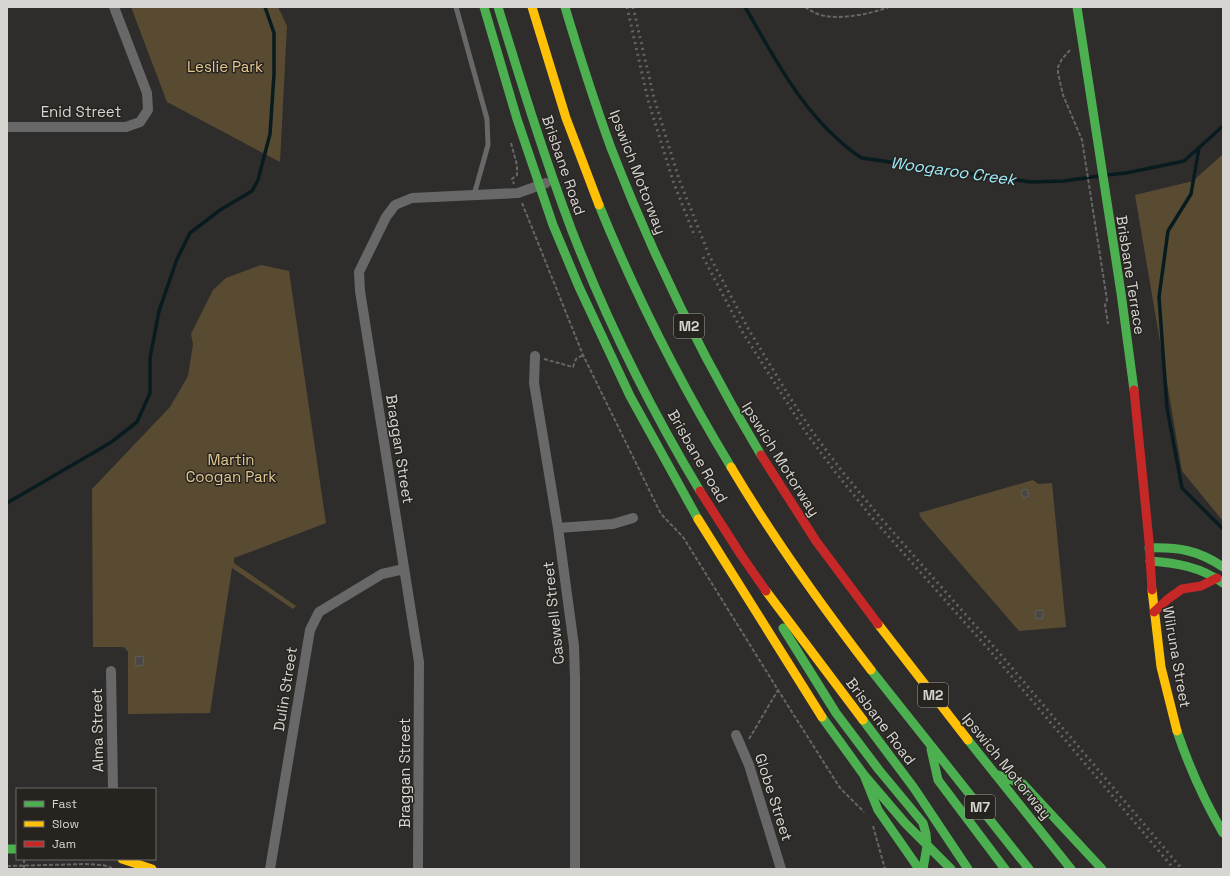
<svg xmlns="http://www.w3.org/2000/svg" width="1230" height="876" font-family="'Space Grotesk',sans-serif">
  <rect width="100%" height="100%" fill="#2f2d2b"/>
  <path fill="#584b32" d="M131,7H278L287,26L280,162L167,102Z
    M1223,154V521L1182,471L1135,195L1193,181Z
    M261,265L289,271L326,523L234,558V563L296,606L293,609L232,568L210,713L128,714V652L124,647H93L92,489L170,407L188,376L193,344L191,334L213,290L226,278Z
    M1033,480L1038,484L1052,483L1066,627L1019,631L921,518L919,513Z"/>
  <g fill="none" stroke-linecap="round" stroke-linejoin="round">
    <path stroke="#081c1f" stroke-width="3.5" d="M745,7C770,50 792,93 827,129C840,141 847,149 862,158L1031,182L1063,181L1100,176
      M1199,148L1191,194L1168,231L1159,297L1167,408L1182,488L1223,529
      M1106,175L1126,173L1184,161L1223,126
      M7,503L110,443L137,422L150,393V358L159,311L177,259L190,233L220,210L252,191L258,180L270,134L274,74V33L265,7"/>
  </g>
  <path fill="#494846" stroke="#5f5d5b" d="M1027,489L1029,496L1023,498L1021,491Z
    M1043,610V618L1036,619L1035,611Z
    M143,656L144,665L136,666L135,657Z"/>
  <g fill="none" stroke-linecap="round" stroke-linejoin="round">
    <path stroke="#666" stroke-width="2" stroke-dasharray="4 2" stroke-linecap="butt" d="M805,7C811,11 818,15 825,16C845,19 870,14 889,7
      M1070,50L1062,59L1058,67V73L1063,95L1082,140L1107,300L1105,305L1108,324
      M511,143L517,165V175L512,179L514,184
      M522,203L583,355L661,514L683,537L778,690L840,788L864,812
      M544,359L573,367L576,359L583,355
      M749,739L778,690
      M873,826L885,869
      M7,866L86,864L103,865L112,868
      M24,869V859"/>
    <path stroke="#686869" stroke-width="5" d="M456,7L487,119L488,145L474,195"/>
    <path stroke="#686869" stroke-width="10" d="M7,127H126L140,122L148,110L147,93L114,7
      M535,356L534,383L558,528L574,646L575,679V869
      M558,528L613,524L633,518
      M111,671L113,789
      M736,735L749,765L781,869
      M270,869L310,630L319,612L382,574L404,569
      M418,869L419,662L360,291L359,272L386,217L395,205L412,198L518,193L546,183"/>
    <path stroke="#4caf50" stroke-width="9" d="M484,7L517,119L553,225L579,287L630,396L698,519
      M498,7C521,82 544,157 572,231C607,321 650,408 700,491
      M565,7C579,54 594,101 611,148C652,254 702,357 761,455
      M1077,7L1121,293L1134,390
      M599,205C636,296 680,383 731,467
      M1149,548C1178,547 1198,550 1223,567
      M1150,561C1177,563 1201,567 1223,583
      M783,628L836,713L879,770L923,823L926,834L927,846L923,869
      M871,670L1029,869
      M822,717L864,775L878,810L919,869
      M863,720L914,788L968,869
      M1177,731C1189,767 1204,800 1223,833
      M968,740L1071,869
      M931,749L938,780L1005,869
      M995,774L1023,784L1102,869
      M864,775L905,823L951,869
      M7,849H17"/>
    <path stroke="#ffc107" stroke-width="9" d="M532,7L566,118L599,205
      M731,467C773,538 821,605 871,670
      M698,519L822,717
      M1152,590L1161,667L1177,731
      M766,591L863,720
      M878,624L968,740
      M122,859L152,869"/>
    <path stroke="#c62828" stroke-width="9" d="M1134,390L1149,541L1152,590
      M761,455L816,541L878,624
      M700,491L741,555L766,591
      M1154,612L1168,599L1182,589L1201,586L1217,578"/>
    <path stroke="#636362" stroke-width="3" stroke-dasharray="2 4" stroke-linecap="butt" d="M627,7L648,100L673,181L695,237
      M633,7L654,98L679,179L709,255L749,330L789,396L812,431L841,470L879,516L996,649L1182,869
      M703,257L743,333L807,434L836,473L874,520L991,652L1174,869"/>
  </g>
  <g text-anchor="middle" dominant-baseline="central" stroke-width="3" stroke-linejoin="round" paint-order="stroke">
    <g fill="#272420" stroke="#a2a09c" stroke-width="1">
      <rect x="674" y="314" width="30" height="24" rx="3"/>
      <rect x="918" y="683" width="30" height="24" rx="3"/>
      <rect x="965" y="795" width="30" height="24" rx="3"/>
    </g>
    <g font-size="14" font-weight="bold" fill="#d6d5d1">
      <text x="689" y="326">M2</text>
      <text x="933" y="695">M2</text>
      <text x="980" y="807">M7</text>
    </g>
    <g font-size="15" fill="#e4c78f" stroke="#272420">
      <text x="225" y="66">Leslie Park</text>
      <text x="231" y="459">Martin<tspan x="231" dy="17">Coogan Park</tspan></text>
    </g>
    <g font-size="15" fill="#d6d5d1" stroke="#272420">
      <text x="81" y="111">Enid Street</text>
      <text transform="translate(564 165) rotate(71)">Brisbane Road</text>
      <text transform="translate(638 172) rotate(69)">Ipswich Motorway</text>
      <text transform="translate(1131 275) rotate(81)">Brisbane Terrace</text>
      <text transform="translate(400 449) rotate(81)">Braggan Street</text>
      <text transform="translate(698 456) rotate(60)">Brisbane Road</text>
      <text transform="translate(781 459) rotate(58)">Ipswich Motorway</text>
      <text transform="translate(553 613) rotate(-96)">Caswell Street</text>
      <text transform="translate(1177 657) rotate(80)">Wilruna Street</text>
      <text transform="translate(285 689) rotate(-81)">Dulin Street</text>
      <text transform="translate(881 721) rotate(53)">Brisbane Road</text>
      <text transform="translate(97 730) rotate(-91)">Alma Street</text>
      <text transform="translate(1007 766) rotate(51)">Ipswich Motorway</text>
      <text transform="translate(404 773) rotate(-90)">Braggan Street</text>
      <text transform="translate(774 797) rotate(72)">Globe Street</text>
    </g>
    <g font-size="16" font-style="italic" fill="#9eecfd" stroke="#272420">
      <text transform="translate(953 171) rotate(8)">Woogaroo Creek</text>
    </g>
  </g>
  <rect width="1230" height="876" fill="none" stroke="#d6d5d1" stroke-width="16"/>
  <rect x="16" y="788" width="140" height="72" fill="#272420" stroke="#6d6b67"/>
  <rect x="24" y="801" width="20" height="6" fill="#4caf50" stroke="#6d6b67"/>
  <text x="52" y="808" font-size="12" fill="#d6d5d1">Fast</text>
  <rect x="24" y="821" width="20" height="6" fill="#ffc107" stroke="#6d6b67"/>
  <text x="52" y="828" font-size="12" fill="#d6d5d1">Slow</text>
  <rect x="24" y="841" width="20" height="6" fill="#c62828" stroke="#6d6b67"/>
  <text x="52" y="848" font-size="12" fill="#d6d5d1">Jam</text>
</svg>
